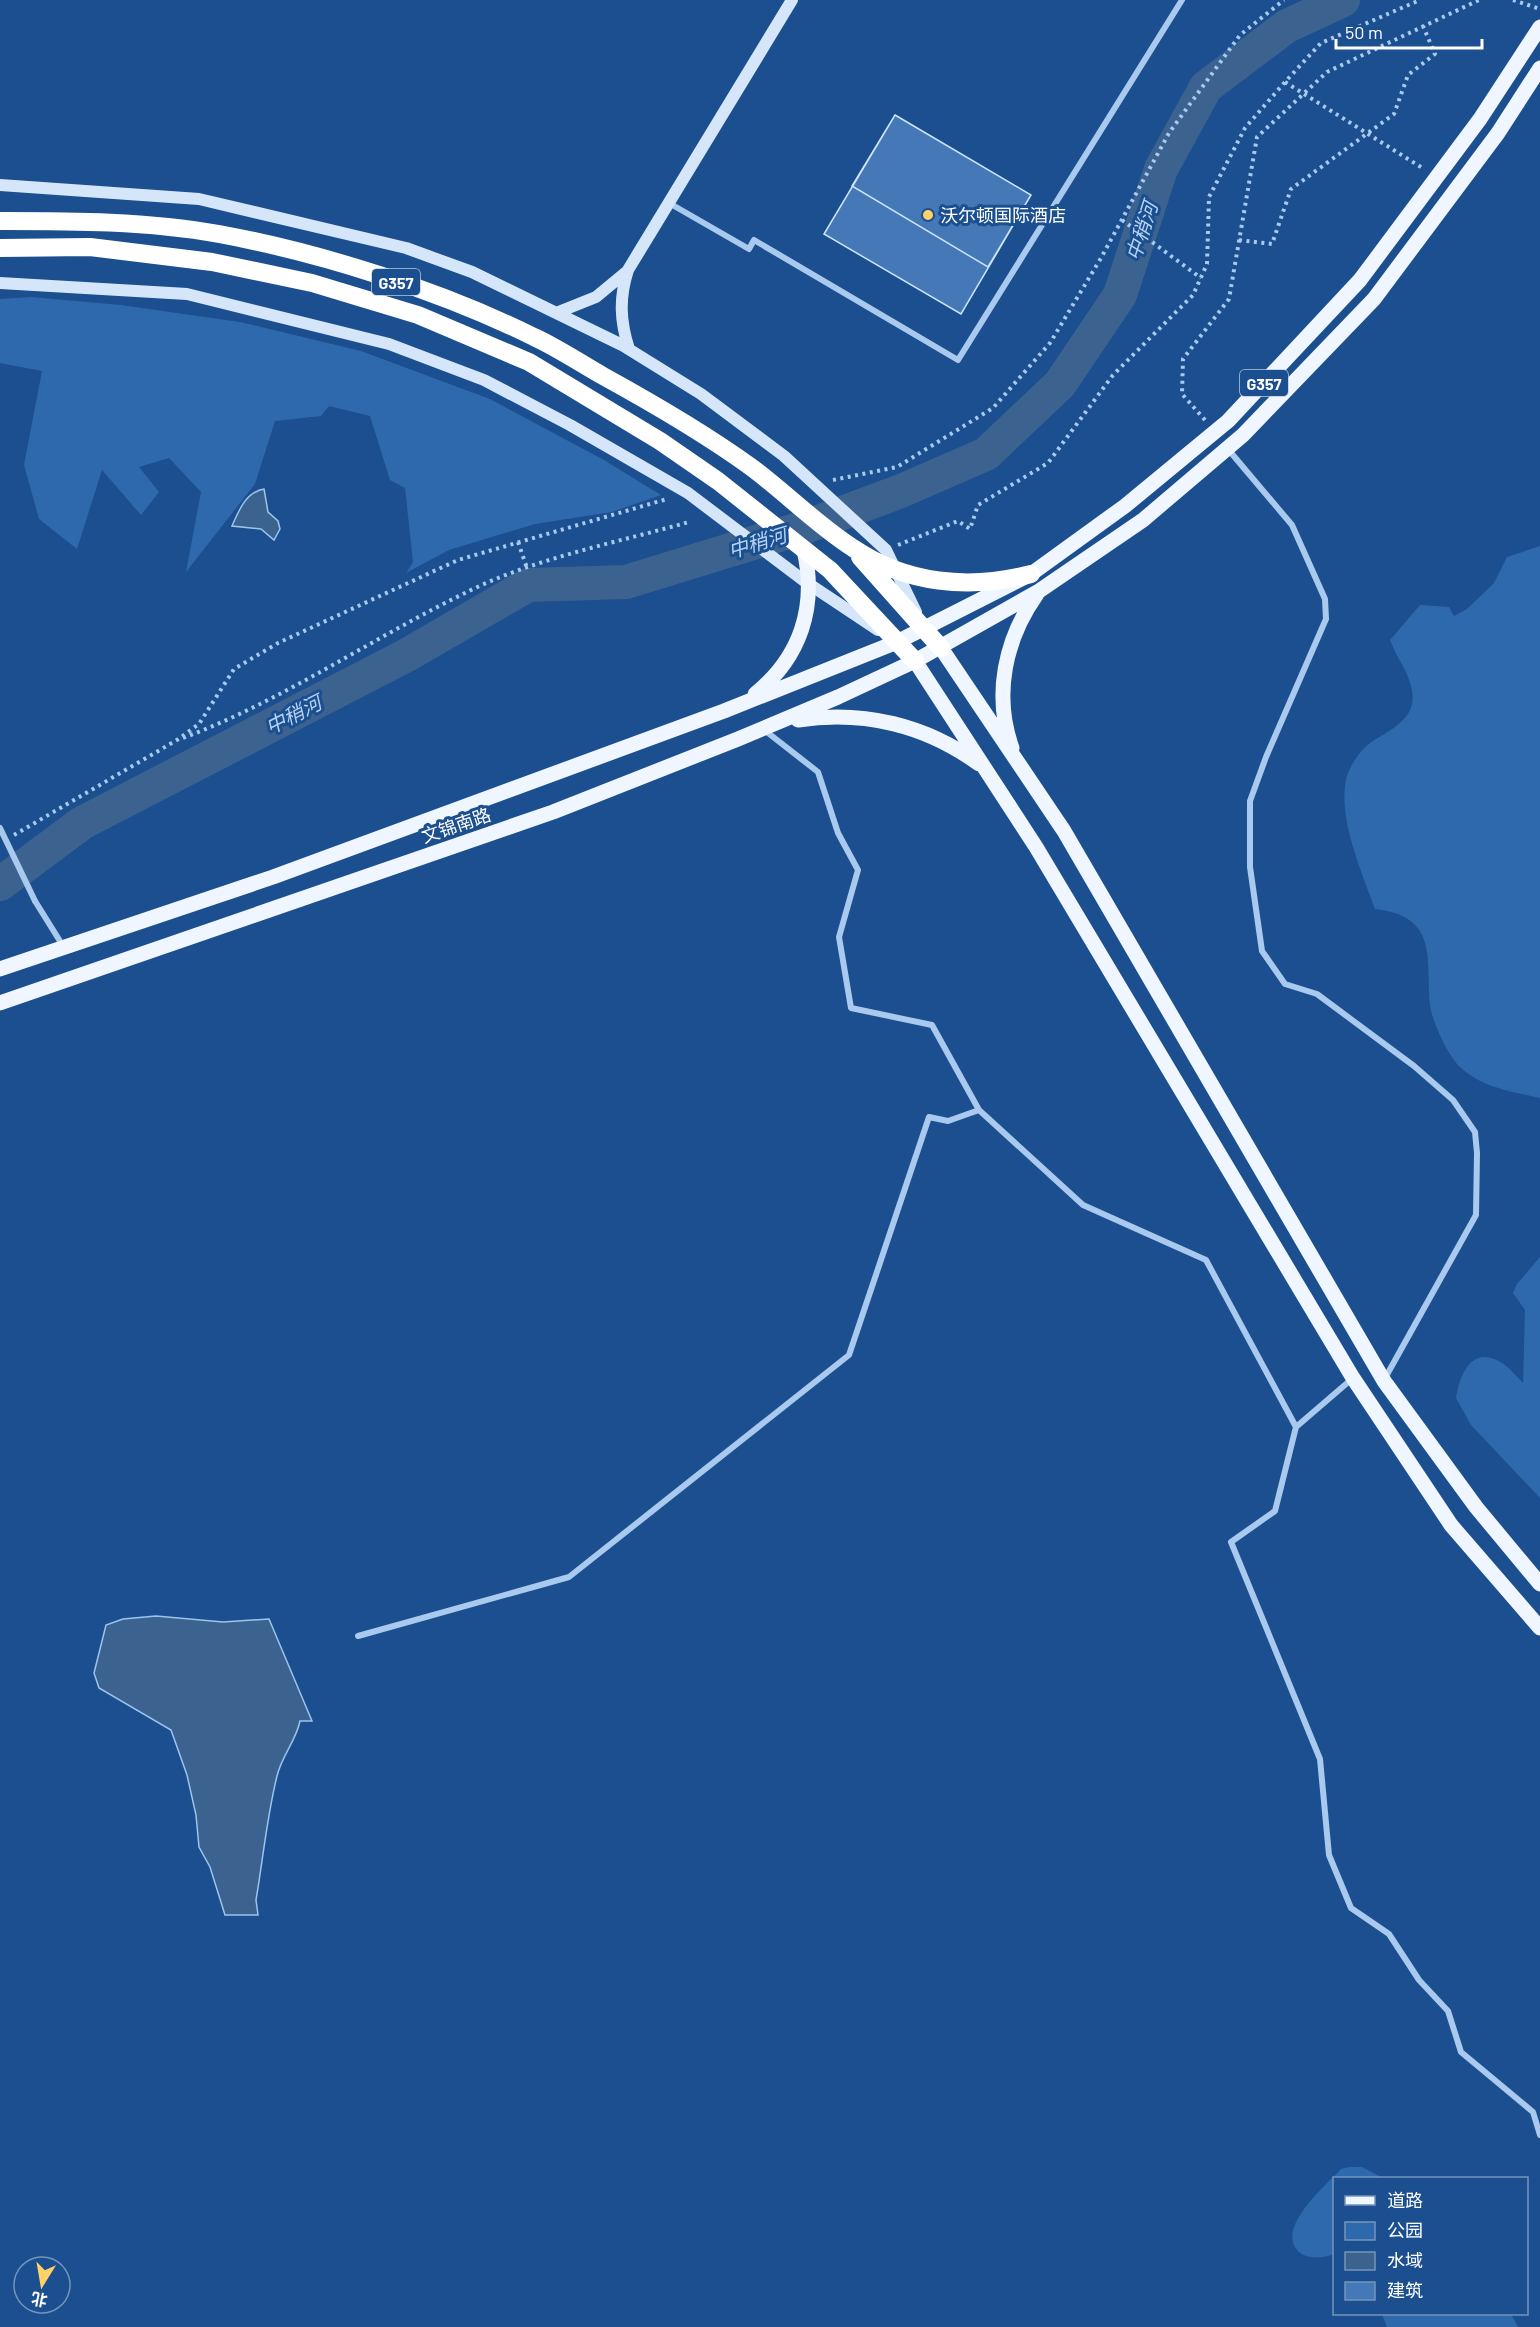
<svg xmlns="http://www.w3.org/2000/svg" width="1540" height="2327" font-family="Barlow,'Noto Sans SC',sans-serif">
  <rect width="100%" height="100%" fill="#1b4f8f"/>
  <path fill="#2e69ad" d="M31,297L121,305L240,322L361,351L490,399L604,460L661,495L612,512L535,524L449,550L406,573L413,562L405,488L390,480L370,416L329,406L321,416L275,421L255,484L186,572L201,492L169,458L139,467L159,492L141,515L102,470L77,549L39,519L24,465L42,371L0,363V299Z
    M1540,546V1098C1512,1092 1481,1087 1460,1067C1448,1056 1432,1021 1430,1005C1426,959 1439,916 1375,909C1362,873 1336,814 1347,776C1350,766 1361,749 1370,743C1396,726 1424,716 1408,677C1403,664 1395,654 1390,640L1420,605L1449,607L1454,616L1467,609L1494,583L1507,557Z
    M1540,1257V1498L1471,1425L1456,1398C1460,1374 1472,1344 1502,1363C1510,1368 1517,1377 1523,1383L1525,1310L1513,1293L1517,1284Z
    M1350,2167H1362L1383,2178H1334V2254C1324,2258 1309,2260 1299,2252C1274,2229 1326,2185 1341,2169Z
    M1382,2314H1511L1518,2327H1387Z"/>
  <path fill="#3c6290" stroke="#9cc4f0" stroke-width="1.5" d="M264,489L268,512L278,521L280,529L274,540L261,529L232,526C239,510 246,492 264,489Z
    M156,1616L223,1622L269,1619L312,1721H300C296,1741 282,1755 277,1776C267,1816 263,1859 256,1900L258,1915H225L210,1867L199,1847L196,1815L187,1775L171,1730L99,1688L94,1673L106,1625L123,1619Z"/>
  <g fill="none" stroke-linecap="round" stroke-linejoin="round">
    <path stroke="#3c6290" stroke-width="34" d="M0,884L82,823L407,655L528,585L626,582L805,527L901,491L986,454L1060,384L1120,295L1161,169L1206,87L1287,26L1343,0"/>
  </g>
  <path fill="#4478b7" stroke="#cfe3fa" stroke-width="1.5" d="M895,115L1031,195L988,267L852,186Z
    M895,115L1031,195L961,314L824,234Z"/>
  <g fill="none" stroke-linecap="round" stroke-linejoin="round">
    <path stroke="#a9c9ee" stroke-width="4" stroke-dasharray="3 4.5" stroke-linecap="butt" d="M1513,0L1540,9
      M1285,82L1424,169
      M1122,220L1201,278
      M1239,240L1272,244L1291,189L1394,114L1408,75L1435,54L1423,26
      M1205,420L1182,394L1183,359L1229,299L1257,137L1327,72L1479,0
      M833,480L897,467L993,408L1050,343L1101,258L1169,133L1240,35L1284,0
      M518,542L527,568
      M898,545L958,521L970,529L978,505L1048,463L1113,375L1193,295L1207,264L1209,197L1245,128L1285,82L1321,43L1420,0
      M183,738C282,701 369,640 463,594C531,559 615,543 689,522
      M14,835L177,740L199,724L234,669L278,643L458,560L667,499"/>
    <path stroke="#a9c9ee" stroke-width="6" d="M669,203L749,249L754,240L958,360L1182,0
      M1227,448L1292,525L1325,599L1326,619L1266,757L1250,801V867L1262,951L1285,984L1317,994L1414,1066L1453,1100L1475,1132L1477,1153L1476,1215L1384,1380
      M35,901L63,946
      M979,1110L1083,1205L1206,1260L1296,1427
      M1353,1378L1296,1427L1275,1511L1231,1542L1320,1759L1329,1855L1351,1908L1389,1934L1419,1980L1448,2011L1461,2052L1533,2112L1540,2135
      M358,1636L569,1577L849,1355L929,1117L948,1121L979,1110L932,1025L851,1008L839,937L858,870L838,833L818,772L763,729"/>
    <path stroke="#d6e6fa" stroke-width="12" d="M0,185L199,199L406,248L472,272L622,345L701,394L784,456L886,550L916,612
      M0,283L187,294L389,344L484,380L570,425L688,493L803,580L878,630
      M556,313L596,297L625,273
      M629,349C620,321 619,298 628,270L792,0"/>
    <path stroke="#f0f6ff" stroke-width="15" d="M941,648L1064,831L1384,1381L1476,1507L1540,1584
      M915,661L1036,847L1353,1378L1451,1525L1540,1628
      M755,694C801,657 817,606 804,550
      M798,720C863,710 926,725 979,764
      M1012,748C993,695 1005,639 1037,594
      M0,969L273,877L724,711L897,642L1031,574L1125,506L1228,421L1360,280L1480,119L1540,27
      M0,1003L553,812L738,739L838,697L915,661L1039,591L1143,520L1243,435L1374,299L1498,133L1540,68"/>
    <path stroke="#fff" stroke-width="18" d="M0,221C73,221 147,221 219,234C322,253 441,291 534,337C558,348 580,363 603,376C654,404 704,433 751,467C786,493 817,525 853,548C906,584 969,590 1031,574
      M0,248L90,247L212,262L312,283L418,315L529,362L660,441L718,481L830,570L915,661
      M860,557L941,648"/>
    <path stroke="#a9c9ee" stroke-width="6" d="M0,828L35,901"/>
  </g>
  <circle fill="#ffd166" stroke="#1b4f8f" stroke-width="2" cx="928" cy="215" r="6"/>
  <g text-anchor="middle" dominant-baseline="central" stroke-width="6" stroke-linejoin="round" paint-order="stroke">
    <g fill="#1b4f8f" stroke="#bbcadd" stroke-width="1.5">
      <rect x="372" y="269" width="48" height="26" rx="4.5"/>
      <rect x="1240" y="370" width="48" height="26" rx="4.5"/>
    </g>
    <g font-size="16" font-weight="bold" fill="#fff">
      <text x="396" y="282">G357</text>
      <text x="1264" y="383">G357</text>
    </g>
    <g font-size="18" fill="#fff" stroke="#1b4f8f" text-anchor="start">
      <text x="940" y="215">沃尔顿国际酒店</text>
    </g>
    <g font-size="18" fill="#fff" stroke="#1b4f8f">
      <text transform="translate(456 825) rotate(-19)">文锦南路</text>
    </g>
    <g font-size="20" font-style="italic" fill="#b5d3f5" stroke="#1b4f8f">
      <text transform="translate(1141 231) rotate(-72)">中稍河</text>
      <text transform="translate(757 542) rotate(-17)">中稍河</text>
      <text transform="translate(293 714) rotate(-27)">中稍河</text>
    </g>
  </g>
  <rect x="1333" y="2177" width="195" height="138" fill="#1b4f8f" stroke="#7695bc" stroke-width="1.5"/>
  <rect x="1345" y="2196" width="30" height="9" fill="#f0f6ff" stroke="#7695bc" stroke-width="1.5"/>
  <text x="1387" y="2207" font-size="18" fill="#ffffff">道路</text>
  <rect x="1345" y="2222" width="30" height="18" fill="#2e69ad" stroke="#7695bc" stroke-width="1.5"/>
  <text x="1387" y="2237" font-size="18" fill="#ffffff">公园</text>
  <rect x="1345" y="2252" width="30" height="18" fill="#3c6290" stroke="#7695bc" stroke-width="1.5"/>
  <text x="1387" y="2267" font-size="18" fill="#ffffff">水域</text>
  <rect x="1345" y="2282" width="30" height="18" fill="#4478b7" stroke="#7695bc" stroke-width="1.5"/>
  <text x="1387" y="2297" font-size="18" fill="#ffffff">建筑</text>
  <g transform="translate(42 2285) rotate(191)"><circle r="28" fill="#1b4f8f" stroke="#7695bc" stroke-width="1.5"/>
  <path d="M0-4.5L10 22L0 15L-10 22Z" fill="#ffd166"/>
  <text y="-9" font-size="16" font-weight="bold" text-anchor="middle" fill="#ffffff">北</text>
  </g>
  <path d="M1336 39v9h146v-9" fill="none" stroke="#ffffff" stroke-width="3"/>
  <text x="1345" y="39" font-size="18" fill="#ffffff" stroke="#1b4f8f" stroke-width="4.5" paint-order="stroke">50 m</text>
</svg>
